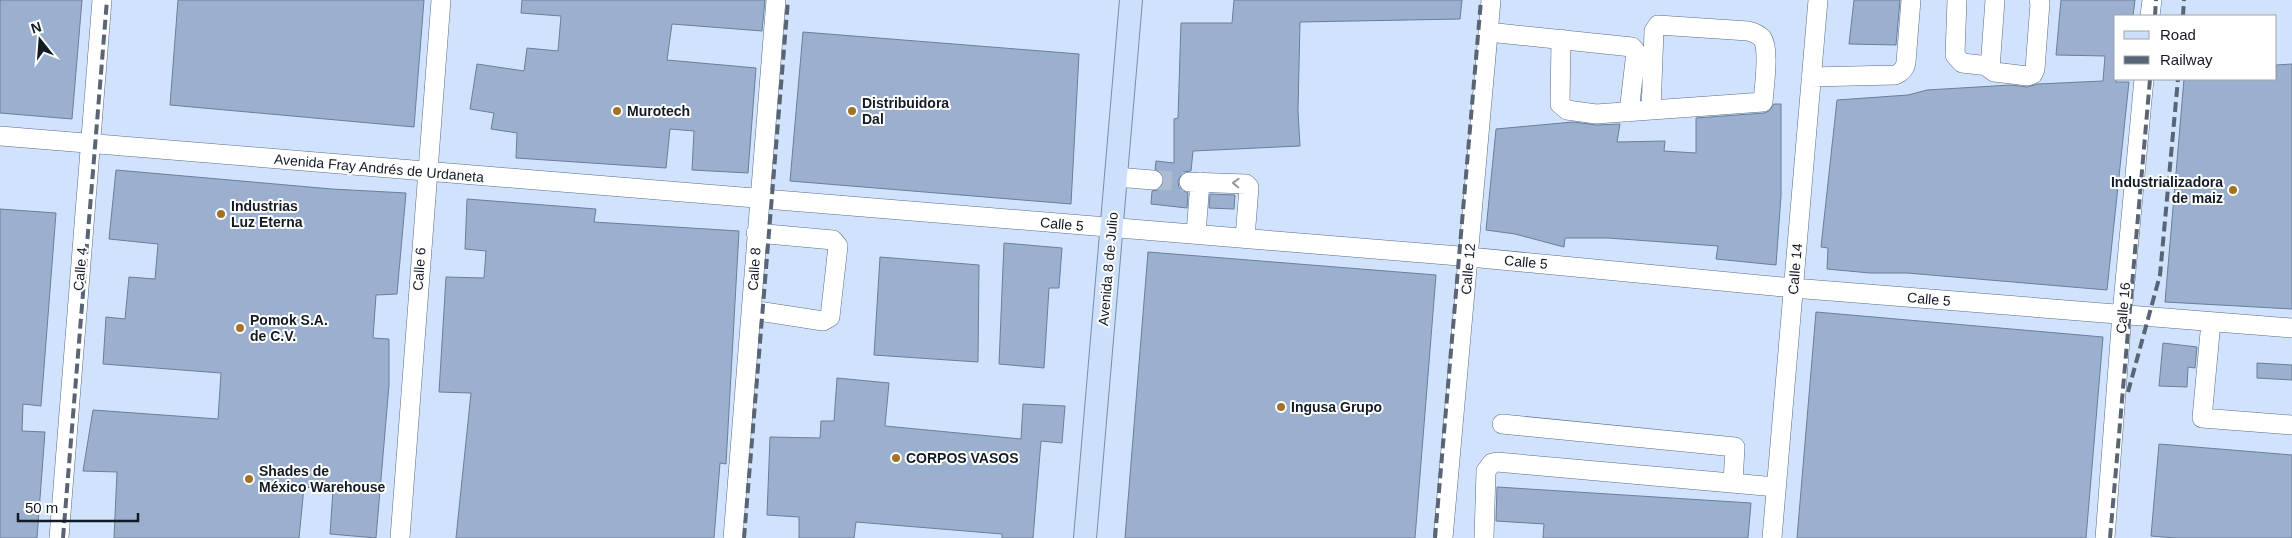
<svg xmlns="http://www.w3.org/2000/svg" width="2292" height="538" font-family="Arial,sans-serif">
  <rect width="100%" height="100%" fill="#d1e3fc"/>
  <path fill="#9ab0ce" stroke="#6a7e9a" d="M0,0H82L72,119L0,113Z
    M178,0H424L414,127L170,105Z
    M522,0H765L762,31L672,24L667,60L756,68L748,173L692,170L694,131L670,129L666,168L516,158L517,133L491,129L494,113L470,109L477,64L524,71L527,48L558,51L561,16L521,13Z
    M1234,0H1462L1460,19L1300,22L1298,111L1300,146L1193,151L1191,171L1183,172L1178,181L1179,188L1188,193L1187,208L1151,204L1152,191L1158,190L1164,181L1163,175L1155,169L1156,161L1174,163V119L1178,118L1181,23H1232Z
    M1854,0H1900L1896,45L1849,44Z
    M2061,0H2135L2133,16H2116V82H2129L2107,290L1907,273H1870L1827,269L1828,248L1821,247L1837,100L1908,95L1927,90L2011,85L2027,87L2038,84L2103,81L2105,56L2056,55Z
    M803,32L1079,54L1071,204L790,181Z
    M2292,64V309L2165,302L2184,79H2276V65Z
    M1774,104H1781V196L1776,265L1716,259L1718,246L1608,238H1565L1564,247L1515,234L1486,230L1496,129L1573,122L1597,125L1620,124L1617,142L1665,141L1664,151L1696,153V118L1764,113L1769,111Z
    M116,170L332,189L406,193L397,294L376,295L373,338L389,339V385L376,538L330,534L333,490L304,487L299,538H114L117,472L83,471L93,410L218,419L221,373L103,364L106,317L125,319L129,277L155,279L158,244L109,239Z
    M1210,194L1235,195L1234,209L1209,208Z
    M467,199L596,209L594,222L739,231L726,464L720,463L714,538H456L471,393L439,392L446,277L484,278L486,251L465,249Z
    M0,209L56,213L41,406L23,404L22,431L45,432L37,538H0Z
    M1004,243L1062,248L1059,288H1049L1044,368L999,364Z
    M1148,252L1436,275L1415,538H1125Z
    M880,257L979,265L978,362L874,355Z
    M1816,312L2103,337L2086,538H1797Z
    M2163,343L2197,347L2195,368L2188,367L2187,387L2159,386Z
    M2257,363L2292,365V380L2257,378Z
    M837,378L889,383L885,426L1021,439L1023,404L1065,406L1062,443L1041,441L1033,538H1002V534L856,522L854,538H799V517L767,515L770,437L820,438L821,421H834Z
    M2159,444L2292,455V538H2175L2151,536Z
    M1497,487L1751,503L1748,538H1543L1544,524L1496,521Z"/>
  <g fill="none" stroke-linecap="round" stroke-linejoin="round">
    <path stroke="#abbbd1" stroke-width="19" stroke-dasharray="19 9" stroke-linecap="butt" d="M1153,180L1189,182"/>
    <defs>
      <path id="minor" d="M1957,0L1955,55L1962,63L1989,66
        M1995,0L1990,69L1994,72L2028,76L2033,74L2035,69L2040,3L2039,0
        M2150,16L2152,0
        M1488,32L1632,47L1636,52L1629,112
        M1561,39L1560,104L1567,110L1596,114L1763,102C1764,87 1770,49 1762,38C1758,34 1753,32 1748,31L1658,25L1654,31L1651,110
        M1811,77L1895,75C1902,72 1905,69 1906,62L1911,0
        M0,136L1459,256L1793,288L2292,328
        M1116,177L1153,180
        M1189,182L1246,184L1249,187L1245,238
        M1196,234L1200,182
        M751,310L823,321L830,317L838,246L833,240L756,233
        M2211,322L2202,418L2292,425
        M1502,424L1735,447L1733,483
        M59,538L102,0
        M400,538L441,0
        M733,538L776,0
        M1443,538L1491,0
        M1484,538L1486,471L1492,463L1497,462L1776,487
        M1772,538L1818,0
        M2105,538L2122,314L2144,79"/>
      <path id="major" d="M1085,538L1131,0"/>
    </defs>
    <use href="#minor" stroke="#586c87" stroke-width="20"/>
    <use href="#major" stroke="#768dad" stroke-width="24"/>
    <use href="#minor" stroke="#fff" stroke-width="19"/>
    <use href="#major" stroke="#cde0fa" stroke-width="22"/>
    <path stroke="#596575" stroke-width="4" stroke-dasharray="10 5" stroke-linecap="butt" d="M2155,16L2156,0
      M2183,16L2184,0
      M2128,392L2160,275L2178,79
      M63,538L107,0
      M744,538L788,0
      M1435,538L1481,0
      M2110,538L2150,79"/>
  </g>
  <defs><path id="oneway-chevron" d="M-2-3.5L2.5 0L-2 3.5" fill="none" stroke-width="1.6" stroke-linecap="round" stroke-linejoin="round" transform="scale(1.25)"/></defs>
  <use stroke="#94989d" href="#oneway-chevron" transform="translate(1236 183) rotate(-178)"/>
  <g fill="#a17325" stroke="#fff" stroke-width="2">
    <circle cx="617" cy="111" r="5"/>
    <circle cx="852" cy="111" r="5"/>
    <circle cx="2233" cy="190" r="5"/>
    <circle cx="221" cy="214" r="5"/>
    <circle cx="240" cy="328" r="5"/>
    <circle cx="1281" cy="407" r="5"/>
    <circle cx="896" cy="458" r="5"/>
    <circle cx="249" cy="479" r="5"/>
  </g>
  <g text-anchor="middle" dominant-baseline="central" stroke-width="4" stroke-linejoin="round" paint-order="stroke">
    <g font-size="14" font-weight="bold" fill="#121a25" stroke="#fff" text-anchor="start">
      <text x="862" y="103">Distribuidora<tspan x="862" dy="16">Dal</tspan></text>
      <text x="627" y="111">Murotech</text>
      <text x="2223" y="182" text-anchor="end">Industrializadora<tspan x="2223" dy="16">de maiz</tspan></text>
      <text x="231" y="206">Industrias<tspan x="231" dy="16">Luz Eterna</tspan></text>
      <text x="250" y="320">Pomok S.A.<tspan x="250" dy="16">de C.V.</tspan></text>
      <text x="1291" y="407">Ingusa Grupo</text>
      <text x="906" y="458">CORPOS VASOS</text>
      <text x="259" y="471">Shades de<tspan x="259" dy="16">México Warehouse</tspan></text>
    </g>
    <g font-size="14" fill="#121a25" stroke="#fff">
      <text transform="translate(379 168) rotate(5)">Avenida Fray Andrés de Urdaneta</text>
      <text transform="translate(1062 224) rotate(5)">Calle 5</text>
      <text transform="translate(1526 262) rotate(5)">Calle 5</text>
      <text transform="translate(80 269) rotate(-85)">Calle 4</text>
      <text transform="translate(419 269) rotate(-86)">Calle 6</text>
      <text transform="translate(754 269) rotate(-86)">Calle 8</text>
      <text transform="translate(1108 269) rotate(-85)">Avenida 8 de Julio</text>
      <text transform="translate(1468 269) rotate(-85)">Calle 12</text>
      <text transform="translate(1795 269) rotate(-85)">Calle 14</text>
      <text transform="translate(1929 299) rotate(5)">Calle 5</text>
      <text transform="translate(2123 308) rotate(-85)">Calle 16</text>
    </g>
  </g>
  <rect x="2114" y="15" width="162" height="65" fill="#ffffff" stroke="#a0a3a8"/>
  <rect x="2124" y="31" width="25" height="8" fill="#cde0fa" stroke="#a0a3a8"/>
  <text x="2160" y="40" font-size="15" fill="#121a25">Road</text>
  <rect x="2124" y="56" width="25" height="8" fill="#596575" stroke="#a0a3a8"/>
  <text x="2160" y="65" font-size="15" fill="#121a25">Railway</text>
  <g transform="translate(40 40) rotate(343)" stroke="#ffffff" stroke-width="4" paint-order="stroke">
  <path d="M0-4L9 19L0 12L-9 19Z" fill="#121a25"/>
  <text y="-8" font-size="14" font-weight="bold" text-anchor="middle" fill="#121a25">N</text>
  </g>
  <path d="M18 513v8h120v-8" fill="none" stroke="#121a25" stroke-width="2.5"/>
  <text x="25" y="513" font-size="15" fill="#121a25" stroke="#ffffff" stroke-width="4" paint-order="stroke">50 m</text>
</svg>
